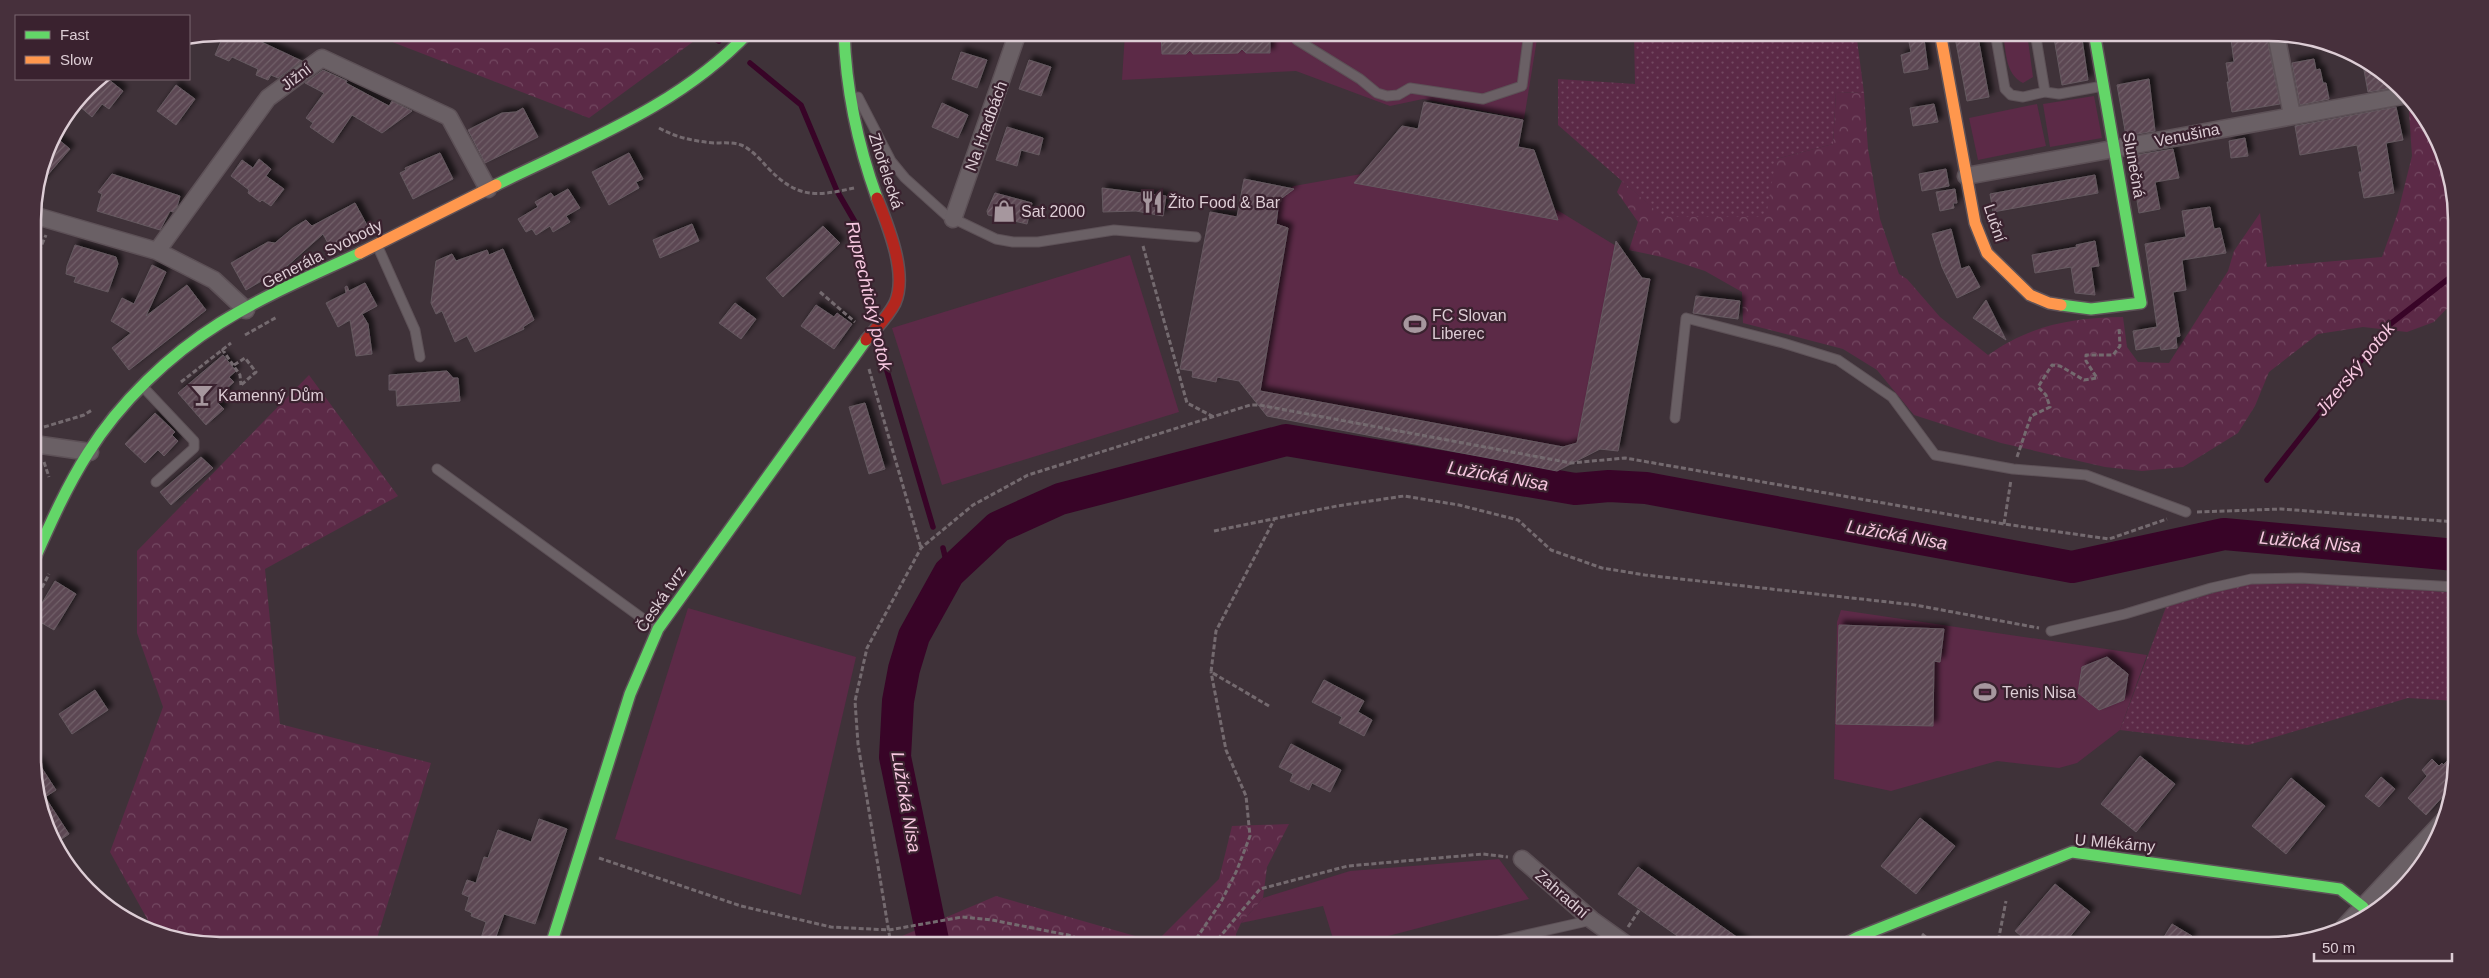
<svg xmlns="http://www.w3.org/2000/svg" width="2489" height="978" font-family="Helvetica,sans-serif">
  <defs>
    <pattern id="forest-crowns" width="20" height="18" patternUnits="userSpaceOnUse" patternTransform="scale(1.25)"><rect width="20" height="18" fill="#5c2a47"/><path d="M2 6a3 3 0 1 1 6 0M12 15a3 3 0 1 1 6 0" fill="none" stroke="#734861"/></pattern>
    <pattern id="garden-dots" width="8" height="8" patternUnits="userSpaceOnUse" patternTransform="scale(1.25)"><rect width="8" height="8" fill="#5c2a47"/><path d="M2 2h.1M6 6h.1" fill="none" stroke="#734861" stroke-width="1.8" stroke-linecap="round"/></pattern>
    <pattern id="building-hatch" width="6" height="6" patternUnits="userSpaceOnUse" patternTransform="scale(1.25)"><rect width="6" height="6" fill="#5b4752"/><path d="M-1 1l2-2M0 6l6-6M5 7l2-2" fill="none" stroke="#72606a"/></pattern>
    <filter id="shadow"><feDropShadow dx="4.5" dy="-4.5" stdDeviation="2.5" flood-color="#0009"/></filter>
  </defs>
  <rect width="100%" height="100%" fill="#3f3239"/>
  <path fill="#5c2a47" d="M1125,33H1538L1524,119L1423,99L1390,106L1296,71L1122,80Z
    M2003,33H2027L2033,77L2023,83C2005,74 2006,51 2003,33Z
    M2094,96L2102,138L2050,147L2043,104Z
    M1424,102L1523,120L1518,147L1534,150L1554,208L1621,249L1641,278L1650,279L1618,451L1600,449L1557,471L1267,416L1239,381L1218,377L1216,382L1192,377V371L1180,369L1210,212L1237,216L1244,179L1281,193L1294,186L1361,174L1402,126L1418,129Z
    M2037,104L2046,146L1978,160L1969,118Z
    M1130,255L1179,412L942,485L892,328Z
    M688,608L856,657L801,895L615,839Z
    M1841,610L2147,655L2120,730L2077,763L2059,768L1997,761L1891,791L1834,779L1837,622Z
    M1499,859L1529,899L1354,945H1335L1323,906L1241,923L1263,898L1350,871Z"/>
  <path fill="url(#forest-crowns)" d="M369,33H705L589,118Z
    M1836,92L1864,93L1868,149L1880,219L1899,274L1907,279L1940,317L1988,355C2031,325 2070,318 2123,317L2127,347L2138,362L2169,363L2228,271L2234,251L2260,213L2267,267L2382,257L2398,212L2412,156L2409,112L2415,104L2437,138L2455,196V300L2434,322L2407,332L2363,327L2318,334L2269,372L2255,406L2238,433L2183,467L2142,471L2105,467L2001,443L1914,415L1877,370L1843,349L1743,323L1742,292L1705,271L1662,257L1629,250L1638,222L1617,192L1622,181L1664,217L1776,159L1833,144Z
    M309,375L398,496L265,569L280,724L431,763L378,935L377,945H220L160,935L155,933L110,852L163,707L137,633V551Z
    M1289,824L1267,867L1263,898L1241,923L1236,934V945H881L996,896L1156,942L1219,879L1232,826Z"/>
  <path fill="url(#garden-dots)" d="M1856,32L1864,93L1836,92L1833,144L1776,159L1766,217H1663L1558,125V79L1635,84L1634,33Z
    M2251,582L2360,585L2456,593V701L2408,698L2248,745L2120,730L2166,607Z"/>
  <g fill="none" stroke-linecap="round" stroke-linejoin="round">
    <path stroke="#380427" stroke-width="5.5" d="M703,32L719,41
      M750,63L801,105L837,191L855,222L874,320
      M877,337L933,527
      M2267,480L2389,325L2452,276L2455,270
      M943,548L949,573"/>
    <path stroke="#380427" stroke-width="32" d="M934,945L895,757L898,701L904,669L914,636L949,573L998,527L1060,499L1286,440L1575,489L1609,486L1646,488L2072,567L2224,534L2456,555"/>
  </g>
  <path fill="url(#building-hatch)" stroke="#655960" filter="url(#shadow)" d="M225,32H240L302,61L278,78L271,75L268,80L256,75L258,69L232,57L229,61L215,55Z
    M1161,32H1270V53H1246L1242,49L1238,53L1193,54L1190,50L1186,54H1162Z
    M1954,32H1977L1989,97L1967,101Z
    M2053,32H2081L2088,80L2062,85Z
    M2230,32H2266L2280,104L2232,112L2227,82H2229L2226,63L2234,62Z
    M1924,39L1928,69L1904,73L1901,55L1911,52L1909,42Z
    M961,52L987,60L977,88L952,79Z
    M2314,59L2316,70L2320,69L2323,83H2326L2329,99L2300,105L2292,63Z
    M2362,59L2373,64L2391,80L2393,88L2368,92Z
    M1029,60L1051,67L1041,96L1019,89Z
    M323,70L347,81L346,83L389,106L392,101L412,111L382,133L352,115L333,143L310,127L313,123L306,118L324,93L305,83Z
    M98,79H108L123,91L109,109L102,104L92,117L78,105Z
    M2149,79L2155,131L2126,136L2117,85Z
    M176,85L195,99L176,125L157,111Z
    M1424,102L1523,120L1518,147L1534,150L1558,220L1354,183L1402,126L1418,129Z
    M942,103L968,115L958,138L932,127Z
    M1934,104L1938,122L1913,126L1910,108Z
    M2396,107L2403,140L2386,143L2394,193L2364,198L2359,172H2362L2357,145L2300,155L2295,126Z
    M523,108L538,137L485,163L468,130L502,113L516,112Z
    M1007,127L1043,138L1039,155L1021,150L1017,166L996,160Z
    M53,135L70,149L39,185L52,137Z
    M2245,138L2248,156L2231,158L2229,141Z
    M2173,149L2179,178L2155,182L2160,209L2139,213L2130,156Z
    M440,153L453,179L413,199L400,173L406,170L405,168Z
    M629,153L643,179L636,182L639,188L609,205L592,172Z
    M259,159L271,169L266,176L284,189L271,206L262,200L260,202L248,193L249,190L231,176L242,160L253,168Z
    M1946,169L1949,186L1922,191L1919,174Z
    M112,174L180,196L177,207L173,212L170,211L160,230L97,211L102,194L98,192Z
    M2095,175L2098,193L1993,212L1990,194Z
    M1244,179L1294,189L1279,200L1276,224L1288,228L1260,391L1563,447L1577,443L1616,241L1642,278L1650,279L1618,451L1600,449L1557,471L1267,416L1239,381L1217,377L1216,382L1192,377L1193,371L1180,369L1210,212L1237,217Z
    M1102,188L1166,196L1163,216L1136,211L1103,212Z
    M568,189L580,208L566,216L570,222L553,232L550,226L536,235L532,229L526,232L518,219L538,207L535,202L551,193L554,197Z
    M1955,189L1957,203H1953L1954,208L1940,211L1936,192Z
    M995,193L1032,203L1027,224L988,215L987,211Z
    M355,203L368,227L330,247L323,234L287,266L246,290L231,263L268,242L275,243L293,228L306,220L312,226Z
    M2210,207L2214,229L2220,228L2226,253L2182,260L2186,290L2173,292L2180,336L2176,337L2177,348L2161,350L2160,346L2136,350L2133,331L2157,327L2145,244L2186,237L2182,211Z
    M692,224L699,241L660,258L653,240Z
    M823,226L840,243L783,297L766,278Z
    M1951,229L1961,269L1969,266L1980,287L1957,298L1942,267L1932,234Z
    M2095,241L2099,266L2091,267L2095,295L2075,293L2071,267L2035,273L2032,255L2077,247L2076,245Z
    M75,245L116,257L118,264L108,292L74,282L76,277L66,274L67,266Z
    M503,249L534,320L523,327L524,329L475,352L467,336L455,342L442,311L436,314L431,303L436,261L452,254L456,261L487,250L489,255Z
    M152,265L166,272L146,316L187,285L206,310L129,370L112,348L131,333L111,321L122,298L134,304Z
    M365,283L377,306L362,314L368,324L372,354L356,356L350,320L338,327L326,303L346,293L345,287L347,286L349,291Z
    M1696,296L1740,301L1738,319L1693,313Z
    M1986,300L2006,340L1973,318Z
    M735,303L756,319L741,339L719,323Z
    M816,305L834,317L837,313L852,324L834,349L801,326Z
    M223,355L236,371L229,377L234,382L225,390L228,393L218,403L224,409L206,425L178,393Z
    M447,371L453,378H458L460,401L397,406L396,390H389V375Z
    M865,403L885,469L869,474L849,407Z
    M155,413L175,432L172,435L178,441L164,456L158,450L145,463L125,444Z
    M201,457L213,468L171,505L160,492Z
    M55,581L76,594L54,630L35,619V615Z
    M1839,625L1944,629L1940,662L1934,661L1933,726L1836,724Z
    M2107,657L2128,674L2124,700L2099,710L2078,693L2082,667Z
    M1324,680L1364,701L1358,712L1372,720L1364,736L1339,723L1342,717L1312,702Z
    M95,690L108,710L72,734L59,714Z
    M1291,744L1341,770L1330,792L1312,783L1309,790L1290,781L1293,774L1279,767Z
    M2456,752L2450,799L2445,794L2426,815L2408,798L2427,776L2422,770L2432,759L2439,766L2442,763L2443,765Z
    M2140,756L2175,784L2136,832L2101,804Z
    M36,759L56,790L45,797L69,834L59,841L52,840L36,794Z
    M2381,777L2395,789L2379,807L2365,796Z
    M2291,778L2325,806L2286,854L2252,826Z
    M1920,818L1955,846L1916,894L1881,866Z
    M539,819L567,829L535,924L504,914L493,945H479L486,922L471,916L472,913L465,910L469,897L462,894L467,880L476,883L484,857L488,858L498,830L531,842Z
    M1638,867L1748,945H1690L1618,894Z
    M2055,884L2090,912L2063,945H2032L2015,931Z
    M2172,924L2192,936L2186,945H2159Z"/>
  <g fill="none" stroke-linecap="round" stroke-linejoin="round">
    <defs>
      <path id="lane" d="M1299,32L1297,40L1360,79L1377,93L1387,96L1398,95L1410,88L1483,99L1522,86L1529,32
        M1995,32L2005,89L2011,95L2023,97L2045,92L2059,94L2103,86
        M2035,32L2045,92
        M858,97L891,161L905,178L946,215L996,239L1013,242H1038L1114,230L1196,237
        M377,245L415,330L420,357
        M144,388L194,441V448L156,482
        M1675,418L1686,318L1783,343L1838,360L1892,397L1935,455L2013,469L2086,475L2186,512
        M437,469L657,629
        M2051,631L2125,614L2211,588L2251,579L2301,578L2456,587
        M1482,945L1592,920"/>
      <path id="street" d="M2276,34L2292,115
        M1966,176L2408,95
        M33,215L157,251L214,280L246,310
        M953,219L1018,32
        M157,251L268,98L322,58L449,117L488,189
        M34,444L90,452
        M1522,859L1592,920L1627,945
        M2344,927L2446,818"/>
      <path id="fast" d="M844,32C846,90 857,143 877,198
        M496,185C585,141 680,106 749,32
        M2061,305L2091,309L2141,303L2094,32
        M35,558C51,522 67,486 88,453C120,402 169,355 220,323C265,295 313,275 360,253
        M551,945L630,694L658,629L866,340
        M1843,945L1858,937L2072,852L2340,889L2363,907"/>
      <path id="slow" d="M1940,32L1975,223L1987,253L2030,295L2049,303L2061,305
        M360,253L496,185"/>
      <path id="jam" d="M866,340C876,328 888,317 895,303C908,274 888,226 877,198"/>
    </defs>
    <use href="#lane" stroke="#5d5157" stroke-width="11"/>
    <use href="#street" stroke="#5d5157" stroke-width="19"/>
    <use href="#fast" stroke="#5d5157" stroke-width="14"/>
    <use href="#slow" stroke="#5d5157" stroke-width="14"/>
    <use href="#jam" stroke="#5d5157" stroke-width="14"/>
    <path stroke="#746a6f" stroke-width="3" stroke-dasharray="5 2.5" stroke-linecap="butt" d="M659,128C677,138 694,141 714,143C723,143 732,142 741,145C751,149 760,159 767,167C797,198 814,197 854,188
      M1143,246L1187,403L1214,417
      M33,265L46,235
      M820,292L855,322
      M245,335L277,317
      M222,349L240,375L241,385
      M234,365L245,358L256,372L241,385
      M869,369L921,548
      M181,382L231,343
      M44,427L84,415L92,410
      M2017,457L2031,416L2050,407L2046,395L2038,387L2052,365L2060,366L2084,380L2097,378L2086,361V355H2113L2120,346L2119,327
      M44,462L49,477
      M2197,512L2281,509L2456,522
      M2004,524L2011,480
      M1214,531L1337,506L1404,496L1459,505L1518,520L1551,550L1602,568L1645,575L1915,605L2039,628
      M35,601L49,574
      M1269,706L1211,672L1216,631L1274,520
      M599,858L741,906L831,927L889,930L962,917L992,920L1068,935L1097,945
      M1628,927L1640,909
      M1922,934L1935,945
      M891,945L858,744L855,701L867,648L921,548L973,505L1028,475L1250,405H1259L1571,463L1625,458L2004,524L2109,539L2167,519
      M1192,945L1221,902L1237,870L1250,836L1246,796L1226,750L1211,672
      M1213,945L1260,889L1348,866L1483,854L1508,857
      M1688,945H1689
      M2003,945L1998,942L2006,901"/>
    <use href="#lane" stroke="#6a6065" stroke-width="9"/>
    <use href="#street" stroke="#6a6065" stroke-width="16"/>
    <use href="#fast" stroke="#63d668" stroke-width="11"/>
    <use href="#slow" stroke="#ff974d" stroke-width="11"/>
    <use href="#jam" stroke="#b3261e" stroke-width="11"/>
  </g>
  <defs>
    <symbol id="restaurant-bare" viewBox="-9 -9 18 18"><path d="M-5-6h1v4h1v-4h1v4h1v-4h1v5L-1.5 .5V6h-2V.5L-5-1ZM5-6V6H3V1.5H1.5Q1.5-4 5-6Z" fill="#a6979e" stroke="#3a222f" stroke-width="2.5" paint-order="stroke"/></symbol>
    <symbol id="shop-bare" viewBox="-9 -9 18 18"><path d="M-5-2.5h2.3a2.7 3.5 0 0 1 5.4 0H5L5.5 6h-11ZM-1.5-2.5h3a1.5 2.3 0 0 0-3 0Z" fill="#a6979e" stroke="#3a222f" stroke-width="2.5" paint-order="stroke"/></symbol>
    <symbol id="stadium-bare" viewBox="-9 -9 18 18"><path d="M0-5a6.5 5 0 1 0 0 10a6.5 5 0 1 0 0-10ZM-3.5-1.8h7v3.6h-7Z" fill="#a6979e" stroke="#3a222f" stroke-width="2.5" paint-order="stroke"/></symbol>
    <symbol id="bar-bare" viewBox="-9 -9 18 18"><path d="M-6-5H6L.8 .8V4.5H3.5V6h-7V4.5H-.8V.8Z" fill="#a6979e" stroke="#3a222f" stroke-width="2.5" paint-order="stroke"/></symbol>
  </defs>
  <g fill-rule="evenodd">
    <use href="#restaurant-bare" x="1136" y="186" width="32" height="32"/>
    <use href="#shop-bare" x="988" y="195" width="32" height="32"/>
    <use href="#stadium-bare" x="1399" y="308" width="32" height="32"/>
    <use href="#bar-bare" x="186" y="379" width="32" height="32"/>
    <use href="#stadium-bare" x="1969" y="676" width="32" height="32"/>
  </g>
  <g text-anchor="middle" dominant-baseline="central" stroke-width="4.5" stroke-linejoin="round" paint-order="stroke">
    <g font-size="16" fill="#ddcdd5" stroke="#3a222f">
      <text transform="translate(296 77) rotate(-37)">Jižní</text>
      <text transform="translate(986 126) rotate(-70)">Na Hradbách</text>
      <text transform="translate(2187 135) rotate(-11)">Venušina</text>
      <text transform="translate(2134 165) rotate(80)">Slunečná</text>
      <text transform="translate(886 171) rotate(72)">Zhořelecká</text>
      <text transform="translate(1995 223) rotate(71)">Luční</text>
      <text transform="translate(322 254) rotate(-27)">Generála Svobody</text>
      <text transform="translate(661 599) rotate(-56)">Česká tvrz</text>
      <text transform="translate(2115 843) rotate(5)">U Mlékárny</text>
      <text transform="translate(1562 894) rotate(41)">Zahradní</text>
    </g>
    <g font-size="16" fill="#ddcdd5" stroke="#3a222f" text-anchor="start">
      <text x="1168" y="202">Žito Food &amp; Bar</text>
      <text x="1021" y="211">Sat 2000</text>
      <text x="1432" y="315">FC Slovan<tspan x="1432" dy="18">Liberec</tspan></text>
      <text x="218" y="395">Kamenný Dům</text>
      <text x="2002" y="692">Tenis Nisa</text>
    </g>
    <g font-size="18" font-style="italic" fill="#f7c8e0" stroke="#3a222f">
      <text transform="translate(869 296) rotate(77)">Ruprechtický potok</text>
      <text transform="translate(2355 369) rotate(-51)">Jizerský potok</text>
      <text transform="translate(1498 476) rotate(10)">Lužická Nisa</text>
      <text transform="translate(1897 535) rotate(10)">Lužická Nisa</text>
      <text transform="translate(2310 542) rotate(5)">Lužická Nisa</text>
      <text transform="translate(906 802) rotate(80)">Lužická Nisa</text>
    </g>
  </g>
  <path d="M0 0H2489V978H0ZM220 41H2269A179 179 0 0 1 2448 220V758A179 179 0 0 1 2269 937H220A179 179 0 0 1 41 758V220A179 179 0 0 1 220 41Z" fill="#47303c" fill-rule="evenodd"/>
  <path fill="none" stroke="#ddcdd5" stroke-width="2.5" d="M220 41H2269A179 179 0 0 1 2448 220V758A179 179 0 0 1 2269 937H220A179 179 0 0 1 41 758V220A179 179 0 0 1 220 41Z"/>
  <rect x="15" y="15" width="175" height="65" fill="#3a222f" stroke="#7b6671"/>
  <rect x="25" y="31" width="25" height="8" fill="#63d668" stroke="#7b6671"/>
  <text x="60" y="40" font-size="15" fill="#ddcdd5">Fast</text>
  <rect x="25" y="56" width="25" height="8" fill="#ff974d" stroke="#7b6671"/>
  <text x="60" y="65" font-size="15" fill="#ddcdd5">Slow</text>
  <path d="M2314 953v8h138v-8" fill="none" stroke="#ddcdd5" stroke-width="2.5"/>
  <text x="2322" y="953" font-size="15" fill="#ddcdd5" stroke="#3a222f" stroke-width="4" paint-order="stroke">50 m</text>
</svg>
